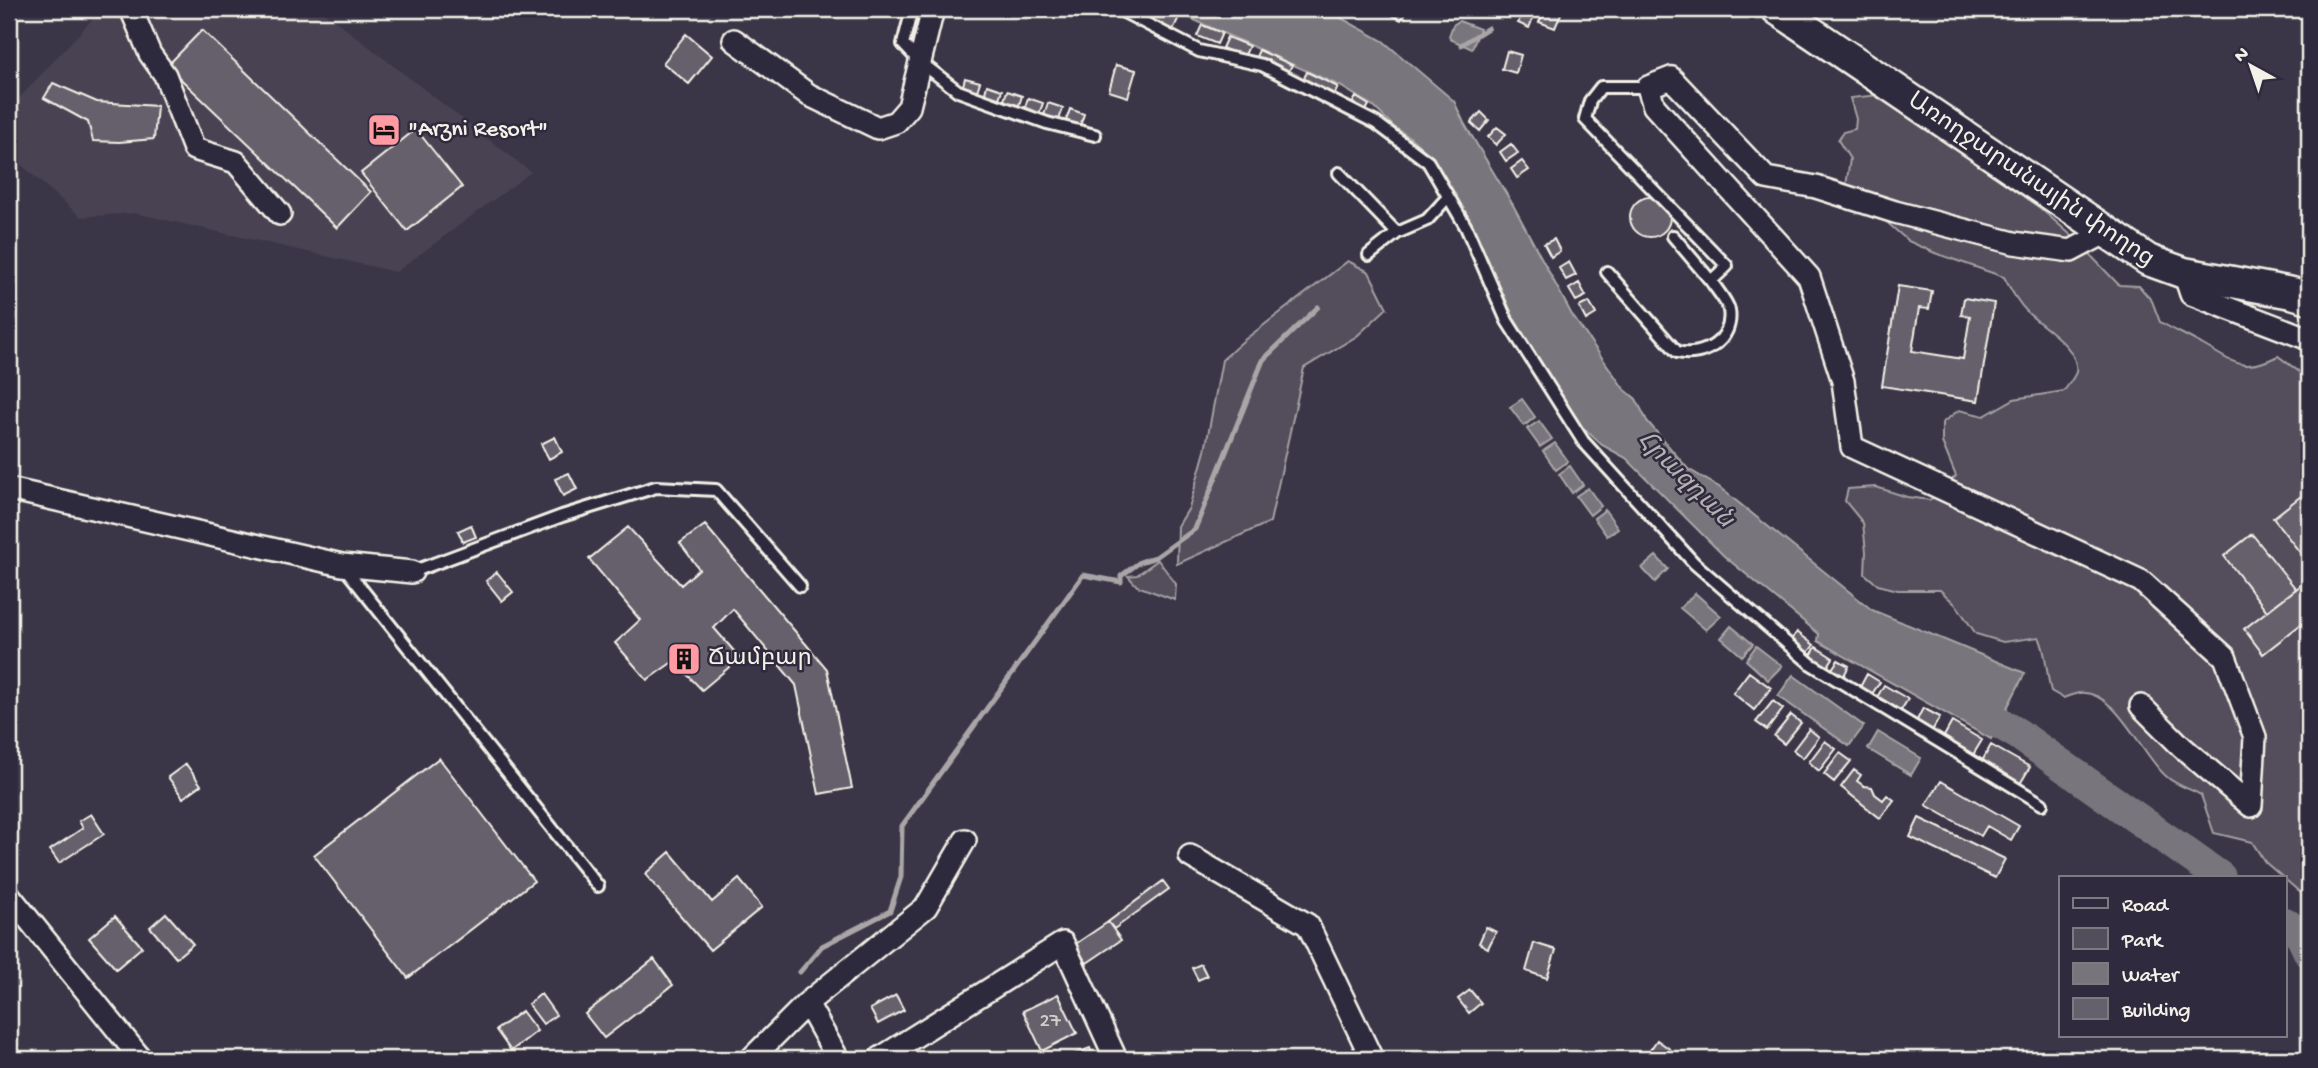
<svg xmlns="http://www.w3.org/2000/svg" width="2318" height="1068" font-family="'Gochi Hand','Noto Sans Armenian',sans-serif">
  <rect width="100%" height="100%" fill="#3b3647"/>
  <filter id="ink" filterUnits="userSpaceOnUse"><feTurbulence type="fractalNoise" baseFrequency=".0143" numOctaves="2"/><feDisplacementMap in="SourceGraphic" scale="14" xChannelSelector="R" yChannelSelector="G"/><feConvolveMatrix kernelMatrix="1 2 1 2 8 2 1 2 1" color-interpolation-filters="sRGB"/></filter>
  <g filter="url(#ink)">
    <path fill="#484352" d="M102,9H320L531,172L396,272L135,213L81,217L9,154V109Z"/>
    <path fill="#534e5c" stroke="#a4a0a2" stroke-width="2" d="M1879,95L2040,208L2072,236L2119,285L2139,286L2152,301L2160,322C2174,330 2189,337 2203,345C2234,362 2242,374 2278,356L2309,379V900L2265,862L2252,842L2214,833L2201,795C2190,789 2176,785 2167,777C2142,757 2116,688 2079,693C2074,694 2068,696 2063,698L2051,691C2046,673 2047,653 2039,637L2003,642L1976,634L1957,606L1940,590H1898L1878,585L1865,574L1866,552L1863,523L1845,501L1848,489L1876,487L1907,497L1930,500L1956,476L1942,442V423L1959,410L1984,416L2014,399L2064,391C2068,385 2074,378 2076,372C2080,348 2044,328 2029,314C2018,303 2011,290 2004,277L1935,253L1908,241L1846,186L1850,159L1838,140L1843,132L1855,129L1856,119L1850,98Z
      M1348,261L1369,272L1387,308L1357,336L1304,368L1270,522L1177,564L1178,526L1189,508L1205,451L1222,360L1243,341Z
      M1158,560L1176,584L1175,600L1137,586L1128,576L1137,575Z"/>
    <path fill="#78747b" stroke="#aaa6a7" stroke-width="2" d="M1170,9H1325L1383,41L1454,101L1464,123L1513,205L1572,315L1624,389L1636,399L1647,421L1688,469L1719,487L1872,610L2025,673L1991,739L1818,641L1819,634L1724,556L1626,458L1602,445L1578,423L1514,318L1473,226L1433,158L1411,138L1394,127L1373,106L1340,86Z
      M1459,21L1480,29L1472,49L1450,39L1449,36L1453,25Z
      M1522,399L1535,417L1524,426L1510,407Z
      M1539,421L1552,439L1540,447L1527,429Z
      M1555,443L1568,461L1556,470L1543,451Z
      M1570,466L1583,485L1572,493L1559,474Z
      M1588,488L1601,506L1590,515L1576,496Z
      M1605,510L1618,528L1607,536L1594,518Z
      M1656,556L1668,569L1655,582L1642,568Z
      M1695,593L1721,616L1706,630L1680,608Z
      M1731,626L1753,644L1742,656L1721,638Z
      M1756,646L1782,666L1768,680L1746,660Z
      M1793,675L1864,726L1849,746L1778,696Z
      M1878,732L1921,758L1911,775L1868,749Z"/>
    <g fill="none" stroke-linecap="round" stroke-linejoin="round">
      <path stroke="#aaa6a7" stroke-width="5" d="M1461,45L1488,28
        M800,972L822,946L890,911L901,877L902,826L1083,575L1121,582V576L1140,562L1156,557L1195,529L1263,360L1318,307"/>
      <path stroke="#78747b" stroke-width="32" d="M1965,703L2018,734L2220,877
        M2285,923L2301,935L2309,952"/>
    </g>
    <path fill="#65616c" stroke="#f4f1e8" stroke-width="2" d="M1150,9H1161L1179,17L1173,30L1146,18Z
      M1381,9H1408L1401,20Z
      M1524,9H1563L1555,28L1539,22L1542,16L1535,13L1529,28L1518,23Z
      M1202,25L1222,33L1217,44L1197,36Z
      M202,30L371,192L337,228L167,66Z
      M686,34L712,56L689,84L663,63Z
      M1227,37L1249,46L1244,57L1222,48Z
      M1259,50L1292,65L1287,75L1255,59Z
      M1507,51L1521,55L1516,73L1502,69Z
      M1116,65L1136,70L1128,97L1109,91Z
      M1307,72L1338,87L1333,98L1302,82Z
      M965,78L980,82L976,94L962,89Z
      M53,83L97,102L157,106L154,139L119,142L93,141L88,122L44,98Z
      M987,85L1002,90L998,101L984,97Z
      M1007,91L1022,96L1018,108L1003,103Z
      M1356,97L1369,105L1364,114L1351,106Z
      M1028,98L1043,103L1039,114L1024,110Z
      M1048,103L1063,108L1059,120L1044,115Z
      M1070,109L1084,114L1080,126L1066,121Z
      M1481,112L1489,120L1480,131L1471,123Z
      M1497,127L1506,134L1496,145L1488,137Z
      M416,129L462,187L407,231L361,173Z
      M1511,144L1518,153L1506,161L1500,152Z
      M1522,161L1529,170L1517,178L1511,169Z
      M1630 217a20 20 0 1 1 40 0a20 20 0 1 1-40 0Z
      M1554,239L1560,251L1551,257L1544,244Z
      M1569,262L1576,275L1566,280L1559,268Z
      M1579,283L1586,296L1576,301L1569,289Z
      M1898,286L1932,291L1929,309L1919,308L1912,351L1963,359L1970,316L1961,315L1964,298L1994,303L1978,401L1882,386Z
      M1589,302L1596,314L1586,320L1579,307Z
      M555,437L562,452L549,459L541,444Z
      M569,473L577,489L563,496L555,479Z
      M2301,496L2309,505V564L2273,518Z
      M471,525L476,537L463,542L458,531Z
      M705,525L827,669L852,788L819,794L796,685L733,609L714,628L740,658L702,690L674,661L647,680L615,643L640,620L589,559L628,527L681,585L699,569L680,543Z
      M2252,534L2296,589L2267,611L2224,556Z
      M497,572L513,592L502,601L486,581Z
      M2309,579V618L2263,654L2244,629Z
      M1797,632L1814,645L1806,655L1789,643Z
      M1816,647L1833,658L1826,669L1809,659Z
      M1838,660L1849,666L1842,679L1830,672Z
      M1749,672L1771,688L1754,710L1733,693Z
      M1867,674L1880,682L1872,694L1860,687Z
      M1884,685L1908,699L1900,712L1876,699Z
      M1773,701L1783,709L1767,730L1756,722Z
      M1923,708L1940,717L1932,731L1916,722Z
      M1791,715L1801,723L1784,744L1774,736Z
      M1952,722L1982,740L1973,755L1943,738Z
      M1809,729L1819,737L1803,758L1793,750Z
      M1825,741L1836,749L1819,771L1809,762Z
      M1991,745L2030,767L2020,784L1981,763Z
      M1840,753L1851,761L1834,782L1824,774Z
      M439,758L534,881L408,978L314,855Z
      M186,764L201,785L183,798L168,777Z
      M1854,770L1861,775L1857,781L1864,786L1872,787L1875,794L1883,800L1887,795L1894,800L1880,818L1841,787Z
      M1941,781L2019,826L2011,840L1987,826L1981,836L1926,805Z
      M91,814L104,834L59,863L50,850L83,828L79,821Z
      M1919,818L2005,859L1995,878L1910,837Z
      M670,852L712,902L739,879L762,907L710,950L645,874Z
      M1163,881L1169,889L1114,929L1108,922Z
      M166,913L193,944L176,958L150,927Z
      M9,916L18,926L9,934Z
      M115,916L142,947L116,969L89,938Z
      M1108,922L1121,940L1087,963L1074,945Z
      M1486,927L1496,932L1488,948L1479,943Z
      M1534,943L1556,950L1547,978L1526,971Z
      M654,959L673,985L604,1038L585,1014Z
      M1201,964L1207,976L1198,980L1192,968Z
      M1470,990L1481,1003L1469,1013L1458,999Z
      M541,994L556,1015L543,1024L528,1004Z
      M1058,994L1077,1033L1042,1051L1023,1011Z
      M896,995L904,1010L878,1024L870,1009Z
      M522,1011L537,1031L511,1051L496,1030Z
      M1657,1040L1684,1059H1644Z
      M1090,1048L1094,1059H1065L1064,1058Z"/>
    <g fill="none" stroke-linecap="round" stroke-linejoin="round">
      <defs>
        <path id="service" d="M912,9L903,44L919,61L958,91L1047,123L1095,135
          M1118,9L1199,51L1262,65L1376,123L1428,162L1466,227L1507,321L1583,441L1694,563L1811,664L2042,804
          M1339,173L1397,233
          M1673,236L1711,281
          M1369,255L1397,233L1427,220L1448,197
          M1607,272L1677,352C1703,358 1734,341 1729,310C1727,301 1716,289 1711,281L1727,266L1585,119L1590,101L1601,87H1648
          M344,567L598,886
          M412,572L562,516L656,487L716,490L800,586"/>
        <path id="minor" d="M131,9L150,54L165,75L194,149L236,162L280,214
          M734,40L809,95L878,128L896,122L909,107L933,9
          M2105,233L2071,251L2014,243L1895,212L1816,187L1766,178L1671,78L1648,87L1654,106L1809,277L1843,381L1852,447L2141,581L2225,657L2255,737L2251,806L2182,747L2141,706
          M2184,273L2191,294L2309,339
          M9,489L342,565L412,572
          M1190,856L1308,925L1372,1059
          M9,895L141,1059
          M807,1003L838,1059
          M751,1059L807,1003L926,907L965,840
          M879,1059L1063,943L1116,1059"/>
        <g id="secondary">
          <path id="s1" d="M1777,9L2148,260L2184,273L2292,293L2309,298"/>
        </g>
      </defs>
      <use href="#service" stroke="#f4f1e8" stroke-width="16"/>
      <use href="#minor" stroke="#f4f1e8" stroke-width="26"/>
      <use href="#secondary" stroke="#f4f1e8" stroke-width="35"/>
      <use href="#service" stroke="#2f2a3d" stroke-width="10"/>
      <use href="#minor" stroke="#2f2a3d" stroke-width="21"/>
      <use href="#secondary" stroke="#2f2a3d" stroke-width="30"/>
    </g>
  </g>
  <defs>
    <symbol id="hotel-square" viewBox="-11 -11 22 22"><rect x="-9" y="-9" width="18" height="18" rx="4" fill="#ff9aa2" stroke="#2f2a3d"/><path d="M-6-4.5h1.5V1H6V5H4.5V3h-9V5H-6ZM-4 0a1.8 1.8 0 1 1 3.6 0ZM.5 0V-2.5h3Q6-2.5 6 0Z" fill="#111"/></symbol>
    <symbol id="building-square" viewBox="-11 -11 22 22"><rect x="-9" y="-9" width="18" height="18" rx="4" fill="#ff9aa2" stroke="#2f2a3d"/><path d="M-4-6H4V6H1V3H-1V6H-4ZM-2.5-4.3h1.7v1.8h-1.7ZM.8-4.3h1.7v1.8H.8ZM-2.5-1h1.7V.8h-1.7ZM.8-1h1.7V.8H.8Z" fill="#111"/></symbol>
  </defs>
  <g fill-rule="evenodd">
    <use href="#hotel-square" x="365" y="111" width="38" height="38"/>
    <use href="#building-square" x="665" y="640" width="38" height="38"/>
  </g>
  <g text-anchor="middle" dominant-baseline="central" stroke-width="5" stroke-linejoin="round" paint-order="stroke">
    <g font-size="21" fill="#d0cdc9">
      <text x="1050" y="1022">27</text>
    </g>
    <g font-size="24" fill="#f4f1e8" stroke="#2f2a3d" text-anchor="start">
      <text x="408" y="130">"Arzni Resort"</text>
      <text x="708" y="659">Ճամբար</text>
    </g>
    <g font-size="24" fill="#f4f1e8" stroke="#2f2a3d">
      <text stroke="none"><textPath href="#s1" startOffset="306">Առողջարանային փողոց</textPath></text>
    </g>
    <g font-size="26" font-style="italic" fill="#b6b2b2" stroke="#2f2a3d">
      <text transform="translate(1684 481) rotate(45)">Հրազդան</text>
    </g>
  </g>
  <rect width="2318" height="1068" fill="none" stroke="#2f2a3d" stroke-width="35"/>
  <rect x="18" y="18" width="2283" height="1033" fill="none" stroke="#f4f1e8" stroke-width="2.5" filter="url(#ink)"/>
  <rect x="2059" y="876" width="228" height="161" fill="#2f2a3d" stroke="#7e7a81" stroke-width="2"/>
  <rect x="2073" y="898" width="35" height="10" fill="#2f2a3d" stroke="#7e7a81" stroke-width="2"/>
  <text x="2122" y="911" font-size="21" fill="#f4f1e8">Road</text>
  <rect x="2073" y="928" width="35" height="21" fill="#534e5c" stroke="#7e7a81" stroke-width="2"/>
  <text x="2122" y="946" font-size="21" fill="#f4f1e8">Park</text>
  <rect x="2073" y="963" width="35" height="21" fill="#78747b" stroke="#7e7a81" stroke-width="2"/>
  <text x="2122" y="981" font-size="21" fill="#f4f1e8">Water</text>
  <rect x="2073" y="998" width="35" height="21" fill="#65616c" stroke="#7e7a81" stroke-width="2"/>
  <text x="2122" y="1016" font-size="21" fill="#f4f1e8">Building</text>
  <g transform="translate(2251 66) rotate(320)" stroke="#2f2a3d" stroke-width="5" paint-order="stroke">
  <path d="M0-5L12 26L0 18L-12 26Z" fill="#f4f1e8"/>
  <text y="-10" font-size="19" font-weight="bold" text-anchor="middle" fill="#f4f1e8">N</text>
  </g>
</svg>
